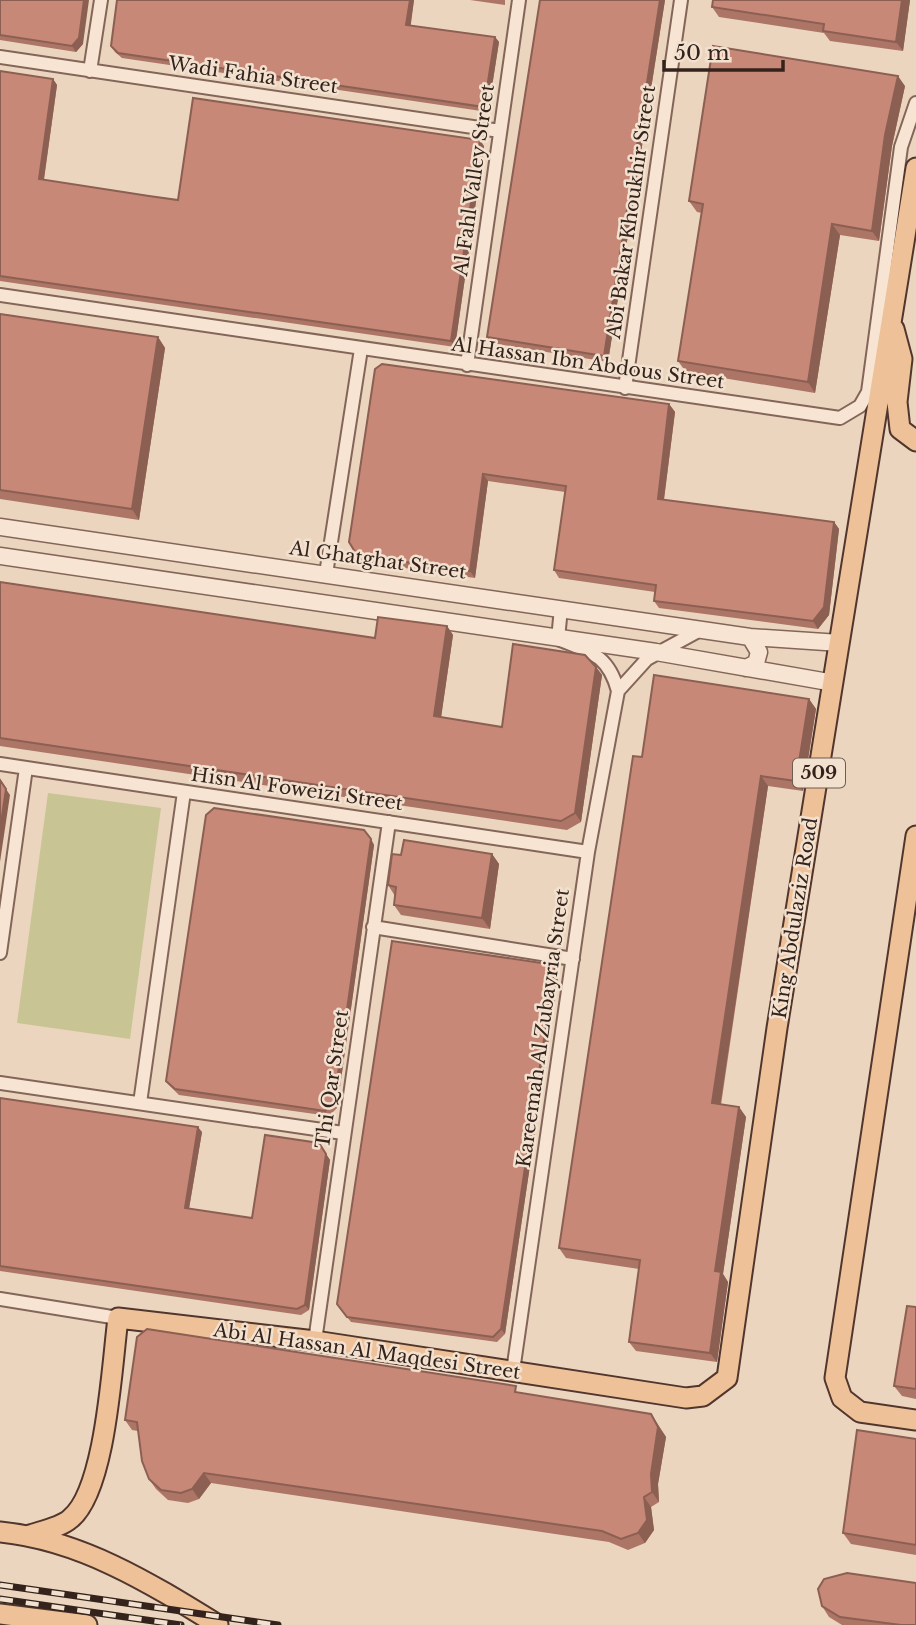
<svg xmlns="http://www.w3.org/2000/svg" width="916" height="1625" font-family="'Libre Baskerville',serif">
  <rect width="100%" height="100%" fill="#ebd5bf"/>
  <path fill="#c9c494" d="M48,793L161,808L130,1039L17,1023Z"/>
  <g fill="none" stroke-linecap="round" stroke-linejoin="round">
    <defs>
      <path id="minor" d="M0,57L500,131
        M90,71L101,0
        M0,295L840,418L860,406L868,392L901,147L916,103
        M467,365L519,0
        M625,388L681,0
        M326,574L361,349
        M561,608L558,639C590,652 608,654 618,691
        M0,764L588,852
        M373,927L573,959
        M0,953L26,768
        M0,1083L343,1133
        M140,1103L184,792
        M0,1299L118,1318
        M315,1341L389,822
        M513,1371L588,852L618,691L647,659L702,629"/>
      <path id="tertiary" d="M0,527L750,637L840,643
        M0,556L656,652L834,683
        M746,668L756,663L759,652L750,637"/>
      <path id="primary" d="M894,329L902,359L897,402L900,429L916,441
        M916,836L835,1378L842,1398L860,1412L916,1420
        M0,1532C81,1540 150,1583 218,1625
        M30,1535C42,1531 61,1527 70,1519C106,1491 112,1364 118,1318L315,1341L686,1398L703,1396L727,1378L777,1028L916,168
        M0,1614L87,1625"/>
    </defs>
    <use href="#minor" stroke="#836659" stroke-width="16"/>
    <use href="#tertiary" stroke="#836659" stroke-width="19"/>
    <use href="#primary" stroke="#51362d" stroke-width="23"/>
    <use href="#minor" stroke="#f7e4d2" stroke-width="12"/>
    <use href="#tertiary" stroke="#f7e4d2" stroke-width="16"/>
    <use href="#primary" stroke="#eec198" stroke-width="19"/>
    <defs>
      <path id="rail" d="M0,1585L278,1625
        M0,1599L181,1625"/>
    </defs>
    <use href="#rail" stroke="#33231c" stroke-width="7"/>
    <use href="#rail" stroke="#f3e1cf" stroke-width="4.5" stroke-dasharray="13" stroke-linecap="butt"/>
  </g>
  <path fill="#ac7566" d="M0,0L83,44L76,52L0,40Z
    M117,0H414L410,26L495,37L499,42L488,112L122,58L115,52L111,46Z
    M470,0H505V5Z
    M540,0H665L608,362L491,343L487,337Z
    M910,0L903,51L830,41L824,33L719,17L712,7Z
    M0,71L53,79L57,85L44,180L178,200L484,146L455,347L0,281Z
    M905,86L892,146L879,241L840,235L815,393L686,372L678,361L702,213L697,212L689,201Z
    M0,314L158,337L165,348L139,520L0,499Z
    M375,369L669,404L675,412L664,500L834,522L839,529L829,615L818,629L659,608L654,601L655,592L559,578L554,570L565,492L488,481L475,578L362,562L357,555Z
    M0,582L375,638L447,626L453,635L441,717L502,727L596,667L602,675L581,822L567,830L0,746Z
    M809,699L816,709L803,791L768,786L721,1105L739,1107L746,1117L723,1274L728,1282L717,1362L636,1351L629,1342L639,1269L566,1258L559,1248L642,757Z
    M371,839L374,845L337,1108L329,1116L179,1095L170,1086L166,1081Z
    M492,854L499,864L490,929L401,915L394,905L395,896L388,885L401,855Z
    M559,970L505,1334L497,1342L351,1322L337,1304Z
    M0,1098L202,1132L189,1209L252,1218L319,1143L330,1160L309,1310L301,1315L0,1271Z
    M916,1307V1399L902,1396L894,1386Z
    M521,1393L651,1414L666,1437L658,1484L659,1502L651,1507L654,1530L645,1543L628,1550L609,1542L211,1483L199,1499L188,1503L168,1500L156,1489L149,1479L138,1431L132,1430L125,1420Z
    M916,1439V1555L851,1544L843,1533Z
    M822,1606L916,1625H842L829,1617Z"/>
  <path fill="#8c5f53" d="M84,0H89L83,44L76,52L72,46Z
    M410,0H414L410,31L406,25Z
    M660,0H665L608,362L604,356Z
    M902,0H910L903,51L896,42Z
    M495,37L499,42L488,112L484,107Z
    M898,76L905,86L892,146L879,241L872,231L885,135Z
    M53,79L57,85L43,185L39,179Z
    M480,140L484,146L455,347L451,341Z
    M832,224L840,235L815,393L808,382Z
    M158,337L165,348L139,520L132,509Z
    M669,404L675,412L663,506L658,499Z
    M483,474L488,481L475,578L470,571Z
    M834,522L839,529L829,615L818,629L813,621Z
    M447,626L453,635L440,725L434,716Z
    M596,667L602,675L581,822L575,813Z
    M809,699L816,709L803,791L796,781Z
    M761,776L768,786L719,1113L712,1103Z
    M0,780L10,795L0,862Z
    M371,839L374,845L337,1108L334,1102Z
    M492,854L499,864L490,929L482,918Z
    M555,965L559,970L505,1334L501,1329Z
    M739,1107L746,1117L723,1274L728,1282L717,1362L710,1353L715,1271Z
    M198,1127L202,1132L188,1214L185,1208Z
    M326,1154L330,1160L309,1310L305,1305Z
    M651,1414L666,1437L658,1484L659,1502L652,1492L651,1474Z
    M204,1473L211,1483L199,1499L192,1489Z
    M644,1497L651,1507L654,1530L645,1543L638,1533Z"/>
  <path fill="#c88877" stroke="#8c5f53" stroke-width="2" d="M0,0H84L79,38L72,46L0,35Z
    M117,0H410L406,25L495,37L484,107L118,53L111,46Z
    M540,0H660L604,356L487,337Z
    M713,0H902L896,42L823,31L824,24L712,7Z
    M713,46L898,76L885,135L872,231L832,224L808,382L678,361L703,204L689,201Z
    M0,71L53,79L39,179L149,196L178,200L193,98L480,140L451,341L0,276Z
    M0,314L158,337L132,509L0,490Z
    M382,364L669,404L658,499L834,522L824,607L813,621L654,601L656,585L554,570L566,486L483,474L470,571L357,555L349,542L375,369Z
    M0,582L375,638L378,617L447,626L434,716L502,727L513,644L585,655L596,667L575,813L561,821L0,738Z
    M654,675L809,699L796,781L761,776L712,1103L739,1107L715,1271L721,1272L710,1353L629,1342L640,1260L559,1248L633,756L642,757Z
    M0,780L6,789L0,830Z
    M214,808L364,830L371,839L334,1102L325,1111L175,1089L166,1081L206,815Z
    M404,840L492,854L482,918L394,905L396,887L388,885L392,854L401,855Z
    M392,941L555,965L501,1329L493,1337L347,1317L337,1304Z
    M0,1098L198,1127L185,1208L252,1218L265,1135L319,1143L326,1154L305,1305L297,1309L0,1266Z
    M907,1306L916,1307V1389L894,1386Z
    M147,1329L516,1386L515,1392L651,1414L658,1427L651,1474L652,1492L644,1497L647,1520L638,1533L621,1539L602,1531L204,1473L192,1489L181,1493L161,1490L149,1479L142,1461L137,1422L125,1420L137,1337Z
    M857,1430L916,1439V1545L843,1533Z
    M847,1573L916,1583V1625H901L840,1617L822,1606L818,1589L824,1579Z"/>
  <g text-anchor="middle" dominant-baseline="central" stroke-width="5" stroke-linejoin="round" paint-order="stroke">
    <rect fill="#f3e1cf" stroke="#6d5c52" stroke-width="2" x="793" y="758.5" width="52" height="29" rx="5"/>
    <g font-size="18" font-weight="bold" fill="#33231c">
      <text x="819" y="773">509</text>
    </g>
    <g font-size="19" fill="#33231c" stroke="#f3e1cf">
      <text transform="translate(253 75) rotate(8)">Wadi Fahia Street</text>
      <text transform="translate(474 180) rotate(-82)">Al Fahl Valley Street</text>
      <text transform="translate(631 212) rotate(-82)">Abi Bakar Khoukhir Street</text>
      <text transform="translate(588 363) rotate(8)">Al Hassan Ibn Abdous Street</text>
      <text transform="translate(378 560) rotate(8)">Al Ghatghat Street</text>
      <text transform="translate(297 789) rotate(8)">Hisn Al Foweizi Street</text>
      <text transform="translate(795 918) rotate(-81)">King Abdulaziz Road</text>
      <text transform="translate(543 1028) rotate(-82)">Kareemah Al Zubayria Street</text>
      <text transform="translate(332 1079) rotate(-82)">Thi Qar Street</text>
      <text transform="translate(367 1351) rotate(8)">Abi Al Hassan Al Maqdesi Street</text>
    </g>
  </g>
  <path d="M664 60v10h119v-10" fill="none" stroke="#33231c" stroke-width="3.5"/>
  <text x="674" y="60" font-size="21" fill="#33231c" stroke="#f3e1cf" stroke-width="5" paint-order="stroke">50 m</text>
</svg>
